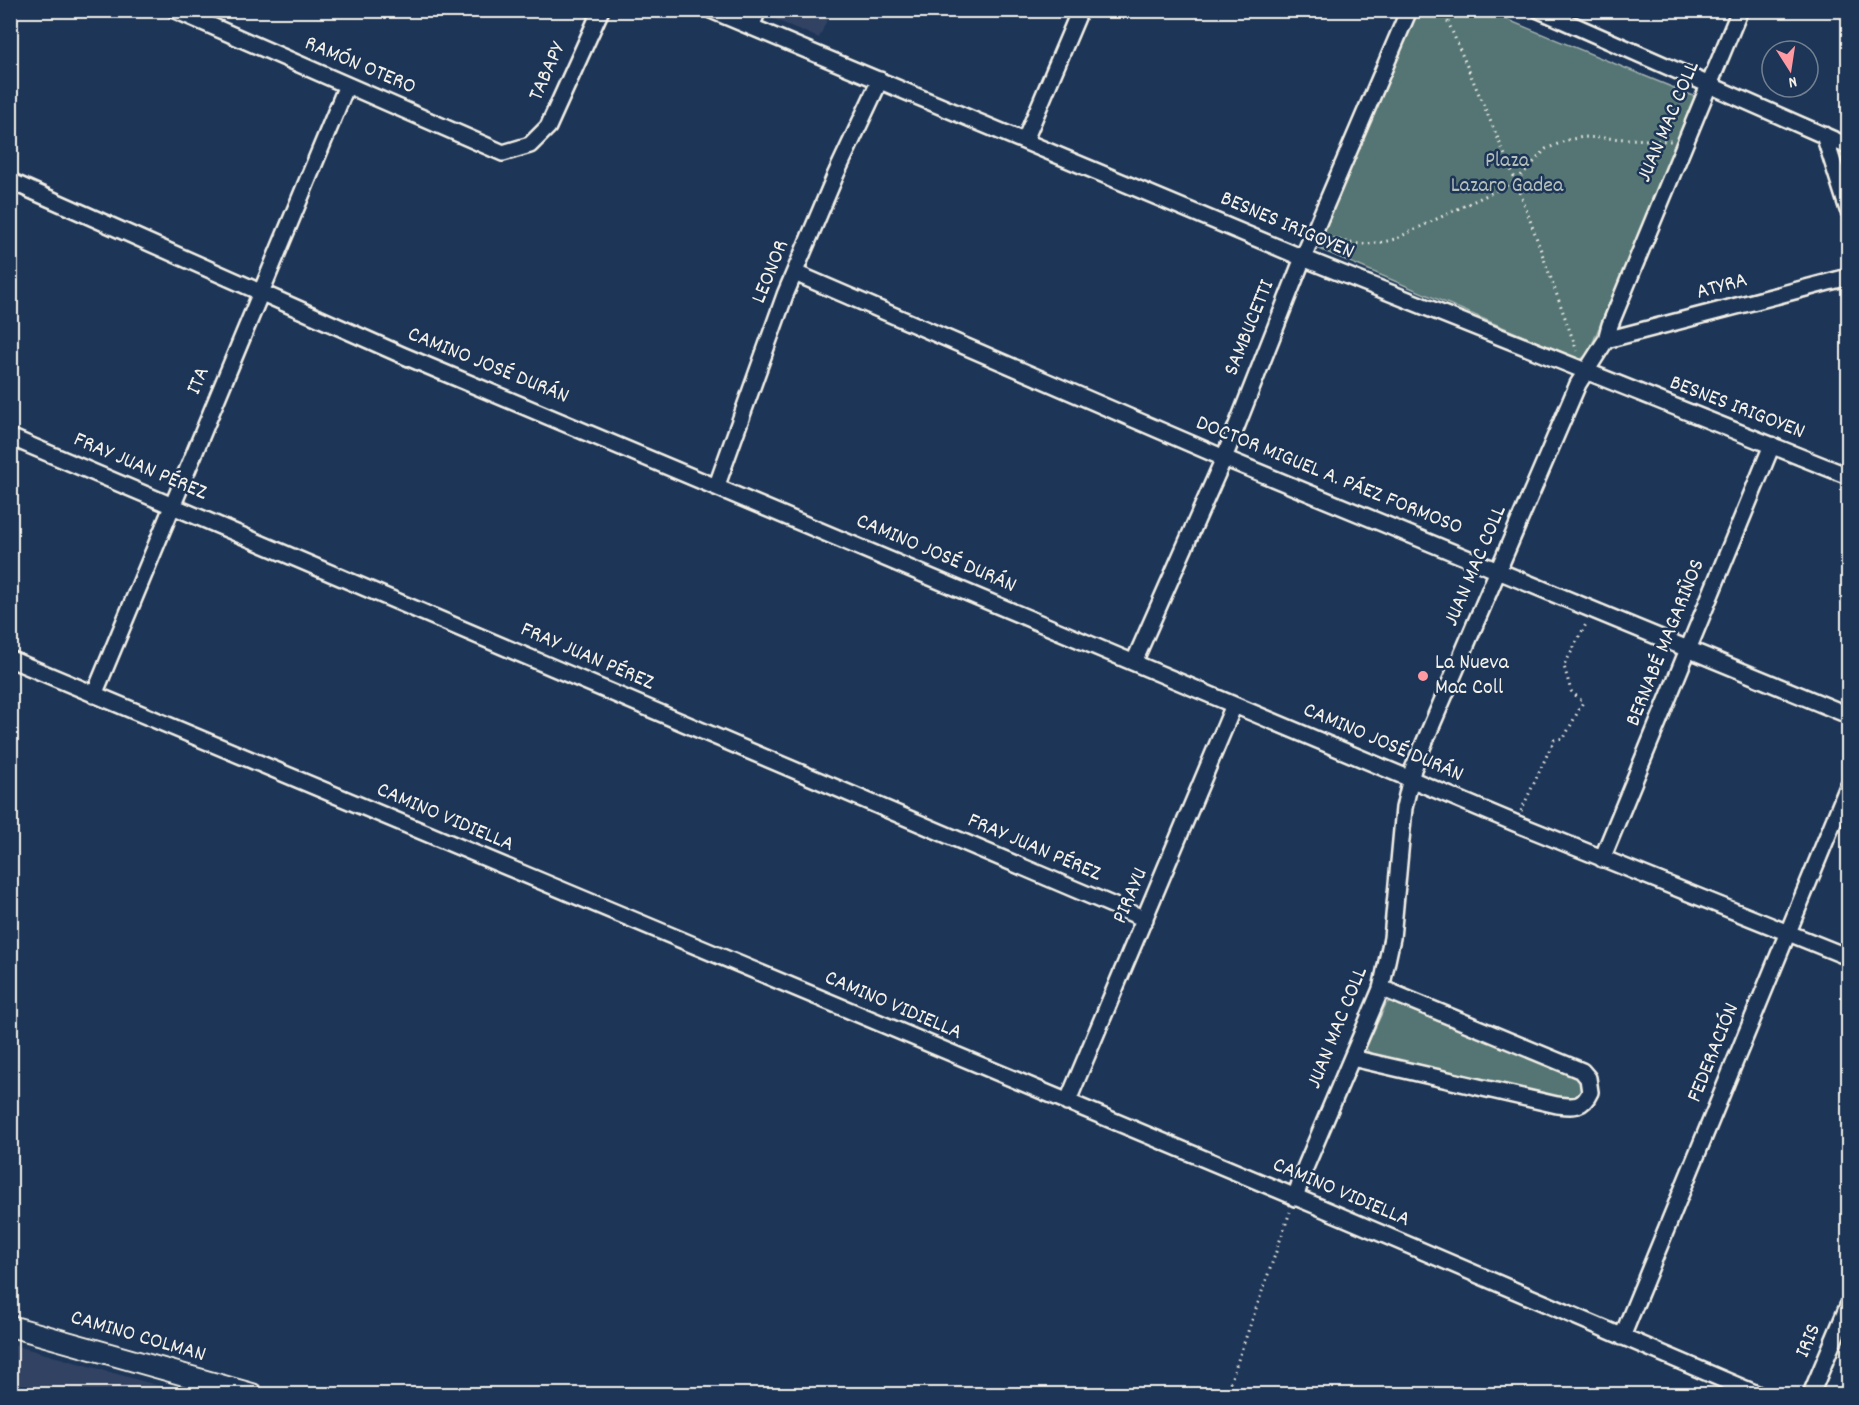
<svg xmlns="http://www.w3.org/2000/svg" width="1859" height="1405" font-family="Dekko,sans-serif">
  <rect width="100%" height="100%" fill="#1d3557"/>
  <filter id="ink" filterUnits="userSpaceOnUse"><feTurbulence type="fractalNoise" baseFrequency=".0167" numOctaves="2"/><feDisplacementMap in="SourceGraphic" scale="12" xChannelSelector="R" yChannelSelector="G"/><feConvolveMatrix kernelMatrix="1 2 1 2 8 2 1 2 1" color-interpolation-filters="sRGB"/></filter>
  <g filter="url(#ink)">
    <path fill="#304264" d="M772,10H831V11L819,38L769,17Z
      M10,1344L185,1393L184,1394H11Z"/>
    <path fill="#557574" stroke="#a4b3ae" stroke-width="1.5" d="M1414,11H1486L1696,97L1588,354L1580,360L1317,248L1316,243Z
      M1391,1000L1571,1070L1583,1080L1582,1093L1572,1101L1370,1055L1366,1048L1386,1004Z"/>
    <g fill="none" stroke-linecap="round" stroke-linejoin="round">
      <defs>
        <path id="minor" d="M175,10L503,153L530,145L548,127L601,10
          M711,10L1303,258L1848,476
          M1539,10L1848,146
          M751,27L758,10
          M1824,135L1848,210
          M1025,140L1080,10
          M10,181L402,355L1515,823L1848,957
          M795,273L1224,458L1848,715
          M1606,340L1848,277
          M10,437L1145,919
          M717,485L785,295L836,174L880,80
          M10,659L1317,1206L1757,1394
          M1134,662L1224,458L1303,258L1409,10
          M94,695L347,85
          M1602,859L1772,445
          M1352,1058L1557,1105C1574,1107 1583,1108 1590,1092L1588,1078L1582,1071L1381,988
          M1067,1103L1234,705
          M1295,1198L1305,1168L1381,989L1392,938L1404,808L1413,769L1578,384L1606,340L1610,325L1740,10
          M1622,1337L1848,786
          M1811,1394L1848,1306"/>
        <path id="tertiary" d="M10,1326L252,1394"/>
      </defs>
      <use href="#minor" stroke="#f4f1e8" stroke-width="20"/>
      <use href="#tertiary" stroke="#f4f1e8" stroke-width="24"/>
      <path stroke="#f4f1e8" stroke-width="3" stroke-dasharray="1.5 4.5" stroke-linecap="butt" d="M1443,10L1516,181L1577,351
        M1328,236C1351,246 1371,246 1395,239L1516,181L1546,149L1567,140L1583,137L1671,141
        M1521,811L1554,740L1564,738L1583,702L1571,691L1564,666L1586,624
        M1226,1394L1290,1212"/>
      <use href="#minor" stroke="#1d3557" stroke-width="15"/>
      <use href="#tertiary" stroke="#1d3557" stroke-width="20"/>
    </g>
  </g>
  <circle fill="#ff9aa2" stroke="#1d3557" stroke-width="2" cx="1423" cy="676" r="6"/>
  <g text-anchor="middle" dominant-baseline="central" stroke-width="5" stroke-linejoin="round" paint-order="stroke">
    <g font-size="22" fill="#f4f1e8" stroke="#1d3557">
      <text transform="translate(360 66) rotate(23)">RAMÓN OTERO</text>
      <text transform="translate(548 72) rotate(-66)">TABAPY</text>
      <text transform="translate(1669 122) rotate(-67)">JUAN MAC COLL</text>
      <text transform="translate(1287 226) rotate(23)">BESNES IRIGOYEN</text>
      <text transform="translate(771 272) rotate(-68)">LEONOR</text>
      <text transform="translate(1722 287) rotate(-15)">ATYRA</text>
      <text transform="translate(1250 328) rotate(-68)">SAMBUCETTI</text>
      <text transform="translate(488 366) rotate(22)">CAMINO JOSÉ DURÁN</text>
      <text transform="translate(199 381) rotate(-67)">ITA</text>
      <text transform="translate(1737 408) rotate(21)">BESNES IRIGOYEN</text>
      <text transform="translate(140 467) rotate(23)">FRAY JUAN PÉREZ</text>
      <text transform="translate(1329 476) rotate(22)">DOCTOR MIGUEL A. PÁEZ FORMOSO</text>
      <text transform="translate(936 554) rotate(23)">CAMINO JOSÉ DURÁN</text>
      <text transform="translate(1476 566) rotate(-67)">JUAN MAC COLL</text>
      <text transform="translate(1666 643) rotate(-68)">BERNABÉ MAGARIÑOS</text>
      <text transform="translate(587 657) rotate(23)">FRAY JUAN PÉREZ</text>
      <text transform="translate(1383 743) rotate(23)">CAMINO JOSÉ DURÁN</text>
      <text transform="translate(445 818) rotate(23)">CAMINO VIDIELLA</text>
      <text transform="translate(1034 848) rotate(23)">FRAY JUAN PÉREZ</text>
      <text transform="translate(1131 896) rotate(-67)">PIRAYU</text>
      <text transform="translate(893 1006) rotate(23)">CAMINO VIDIELLA</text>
      <text transform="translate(1338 1028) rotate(-68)">JUAN MAC COLL</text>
      <text transform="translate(1714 1053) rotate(-68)">FEDERACIÓN</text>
      <text transform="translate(1341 1193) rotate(23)">CAMINO VIDIELLA</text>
      <text transform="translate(138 1337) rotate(16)">CAMINO COLMAN</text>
      <text transform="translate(1809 1341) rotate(-67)">IRIS</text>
    </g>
    <g font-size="22" fill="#b4bfba" stroke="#1d3557">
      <text x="1507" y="161">Plaza<tspan x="1507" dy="25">Lazaro Gadea</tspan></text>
    </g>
    <g font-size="22" fill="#f4f1e8" stroke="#1d3557" text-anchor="start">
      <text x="1435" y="663">La Nueva<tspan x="1435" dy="25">Mac Coll</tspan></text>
    </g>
  </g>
  <rect width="1859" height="1405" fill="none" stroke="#1d3557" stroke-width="36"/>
  <rect x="18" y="18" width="1823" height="1369" fill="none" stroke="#f4f1e8" stroke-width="2" filter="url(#ink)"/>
  <g transform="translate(1790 69) rotate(168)"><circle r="28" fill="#1d3557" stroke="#738091" stroke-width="1.5"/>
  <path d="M0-4.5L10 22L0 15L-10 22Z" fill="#ff9aa2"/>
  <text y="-9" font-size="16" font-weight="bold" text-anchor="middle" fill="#f4f1e8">N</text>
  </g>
</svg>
